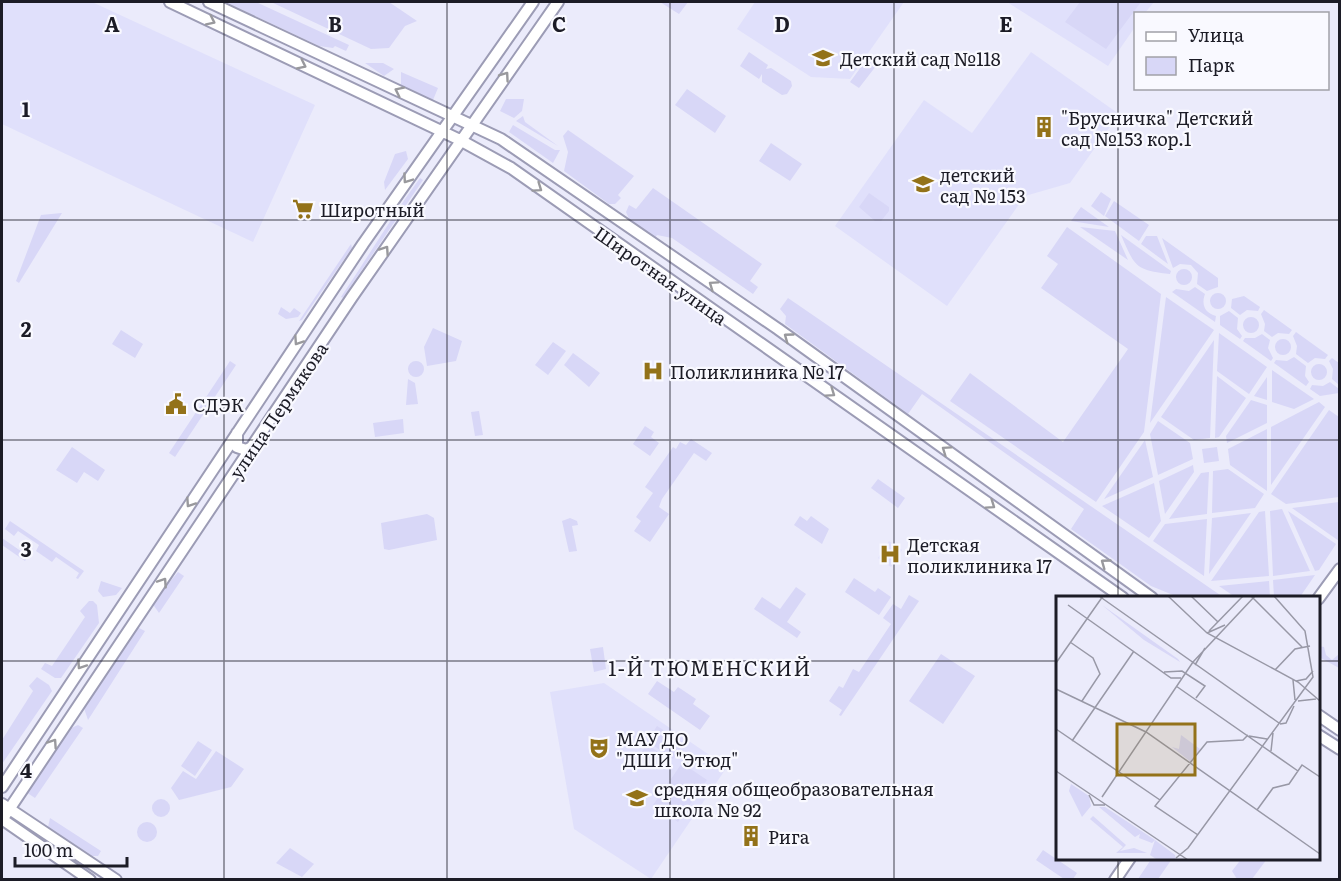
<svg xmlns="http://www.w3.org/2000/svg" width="1341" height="881" font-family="Literata,serif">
  <rect width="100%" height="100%" fill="#ebebfb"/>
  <path fill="#e0e0fb" d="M2,2H92L315,105L253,242L2,124Z
    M755,2H904L850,79L811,77L737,29Z
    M1007,2H1154L1145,13L1136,14L1135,27L1108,66Z
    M1031,52L1119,114L1070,183L1025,196L947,306L835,226L924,100L972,133Z
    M889,541L902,550L891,567L878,558Z
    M604,683L727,767L651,879L574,829L550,692Z"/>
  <path fill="#d8d7f7" d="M225,2H256L349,45L346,51L335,46L333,48L319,46Z
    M271,2H389L417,21L405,26L389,48L371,49Z
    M660,2H688L679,14Z
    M1080,2H1141L1106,49L1065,22Z
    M749,52L768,65L766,69L771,68L791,81L792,86L787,94L782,95L762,82V74L759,79L740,66Z
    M867,59L876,66L859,88L850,82Z
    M365,63H383L394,69L384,76Z
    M401,72L438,88L433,100L401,85Z
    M687,89L726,116L715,133L675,105Z
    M506,99H524L522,111L514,118L500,111Z
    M523,116L525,122L558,146L516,121Z
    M513,125L555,150H560L553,163L509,132Z
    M568,130L634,176L618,195L621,198L615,204H609L564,171L568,152L563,136Z
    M771,143L802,164L790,181L759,161Z
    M406,151L408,159L385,190L384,182L395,154Z
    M420,178L423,180L343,298L341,297C368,257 392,216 420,178Z
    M653,188L762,264L750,281L758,287L753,294L672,238L657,235L655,238L630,221L626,212L629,205L636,209Z
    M1101,192L1111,199L1104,216L1091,206Z
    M869,193L889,207V211L881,221H875L859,207Z
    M1114,201L1149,225L1139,241L1105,216Z
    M1081,207L1109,227L1071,221Z
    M62,213L19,283L16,281L41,215Z
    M1067,227L1161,294L1144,432L1096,502L950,401L970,373L1063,442L1128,349L1041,288L1058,264L1047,256Z
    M1080,227L1115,231L1128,260Z
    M1121,235L1171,271L1170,274C1135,270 1135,267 1121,235Z
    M1146,236H1157L1168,264L1141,244Z
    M1162,238L1218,278V287L1207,291L1197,284L1198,273L1191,265L1180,264L1173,268Z
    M351,244L352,248L302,320L299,321Z
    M1176 277a8 8 0 1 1 16 0a8 8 0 1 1-16 0Z
    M1195,287L1205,294C1201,305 1205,313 1216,316L1215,322L1172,292L1176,289L1189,291Z
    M1210 301a8 8 0 1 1 16 0a8 8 0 1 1-16 0Z
    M1244,296L1260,307L1258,311L1247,310L1240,315L1231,308L1232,299Z
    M1166,297L1214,330L1150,423Z
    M788,298L1223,597H1178L1151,586L1071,529L1084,509L922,394L908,414L785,324L786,316L780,309Z
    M281,307L290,313L294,308L301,313L298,317L286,319L278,314Z
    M1264,310L1292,330L1289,334L1278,333L1272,337L1264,331L1265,324L1261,314Z
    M1229,311L1238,318L1237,329L1242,336L1240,339L1220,325V316Z
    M1243 325a8 8 0 1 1 16 0a8 8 0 1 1-16 0Z
    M433,328L462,341L456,361L427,366L424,347Z
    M121,330L143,344L135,358L112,344Z
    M1296,332L1328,355L1325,359L1315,358L1308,363L1296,354L1297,346L1293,336Z
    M1219,333L1267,367L1249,394L1217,371Z
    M1262,334L1270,340L1268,348L1273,358L1271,361L1243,341L1245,338H1255Z
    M1275 347a8 8 0 1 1 16 0a8 8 0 1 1-16 0Z
    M1214,340L1210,438L1194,440L1161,417Z
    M553,342L566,351L548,375L535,365Z
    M573,353L600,373L589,387L564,365Z
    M1294,357L1306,366L1305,376L1309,382L1306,386L1274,363L1276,360L1287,361Z
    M1332,358L1339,363V385L1332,379L1333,369L1329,361Z
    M230,361L236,365L175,457L169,453Z
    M408 369a8 8 0 1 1 16 0a8 8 0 1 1-16 0Z
    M1311 372a8 8 0 1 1 16 0a8 8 0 1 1-16 0Z
    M1272,370L1314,399L1294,409L1272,402Z
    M1217,376L1246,398L1219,437L1215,438Z
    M1267,377V400L1254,396Z
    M408,379L415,383L418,404L406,405Z
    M1330,382L1339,389V393L1320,396L1310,389L1312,385L1323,386Z
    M1251,400L1267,405V423L1227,443L1226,436Z
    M1319,402L1325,407L1271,485V427Z
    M1329,410L1339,417V497L1286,504L1271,494Z
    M479,411L483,435L475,436L471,412Z
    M403,419L404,433L375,437L373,423Z
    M1158,421L1190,443L1193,459L1158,475L1150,434Z
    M645,426L654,432L651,437L659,443L650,456L633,444Z
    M1267,429V491L1230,465L1228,449Z
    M691,439L712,453L706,461L694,453L662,499L659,507L669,514L650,542L634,531L641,521L636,517L653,493L645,487L673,447L676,449L680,442L686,445Z
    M1145,440L1153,477L1104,499Z
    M72,447L105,470L98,481L84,472L77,483L56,470Z
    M1217,447L1219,461L1204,463L1202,449Z
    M1193,465L1194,472L1165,514L1159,481Z
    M1228,469L1264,494L1255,508L1212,513L1213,471Z
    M1209,472L1207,514L1169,519L1201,473Z
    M878,479L905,498L898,508L871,488Z
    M1154,483L1161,521L1149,538L1102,506Z
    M1339,502V541L1292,508Z
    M1282,509L1310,571L1273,576L1270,511Z
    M1265,511L1269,576L1211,581L1259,512Z
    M1288,511L1336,544L1319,570L1315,571Z
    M1251,513L1209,574L1212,518Z
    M427,514L434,518L437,540L389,550L384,549L381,523Z
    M800,516L807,521L811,516L829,529L822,544L794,525Z
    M570,518L577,521L578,525L572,526L577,551L569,552L562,521Z
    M1207,519L1204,576L1153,541L1165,524Z
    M10,521L84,571L78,579L76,578L79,573L56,557L52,562L36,551L39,545L18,531L14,536L5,529Z
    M2,538L28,556L25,561L2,545Z
    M178,572L184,576L159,613L152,603Z
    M1315,575L1300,597H1274L1273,580Z
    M854,578L875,592L878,588L891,597L879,615L845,592Z
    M101,581L122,588L116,595L103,597L98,591Z
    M1269,581L1270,597H1235L1219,586Z
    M796,587L806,594L787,622L801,632L797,638L754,609L762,597L780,609Z
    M909,595L919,601L841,716L839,715L842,710L829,701L839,686L843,688L853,669L859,672L891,624L883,618L893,604L901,609Z
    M89,601H93L97,605L99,623L61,678H55L41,669L45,663L52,666L85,617L80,611Z
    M139,628L145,631L88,720L84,708L85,703L135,629Z
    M1318,646L1324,647L1326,655L1332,660L1339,654V668L1319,657Z
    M603,647L606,669L594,672L590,649Z
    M941,654L975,676L943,724L909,701Z
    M37,677L49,685L52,691L2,764V740L33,691L29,686Z
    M657,681L674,692L678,687L696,699L693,704L710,716L700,730L648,694Z
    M78,725L83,728L35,798L26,792L67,730Z
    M657,726L684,743L673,759L647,741Z
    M198,741L212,750L195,776L181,766Z
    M647,744L658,752L647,769L635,762Z
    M216,751L244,769L231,787L179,800L171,788L183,771L196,779Z
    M682,763L707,780L678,822L653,805Z
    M152 808a9 9 0 1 1 18 0a9 9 0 1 1-18 0Z
    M50,818L101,851L98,856H92L48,827Z
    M137 832a10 10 0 1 1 20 0a10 10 0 1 1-20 0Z
    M290,848L314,864L302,877L276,863Z
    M1043,850L1077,873L1073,879H1064L1036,860Z
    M1152,858L1172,859L1158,879H1138Z
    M1242,858H1267V859L1252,879H1237L1232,871Z"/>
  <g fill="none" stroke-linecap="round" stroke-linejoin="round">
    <defs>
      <path id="secondary" d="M170,2L460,140L511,168L1123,598
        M209,2L501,139L778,329L1152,598
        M237,433V447L246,450L254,446
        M1318,599L1340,569
        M1318,715L1340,730
        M1318,735L1340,749
        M2,787L363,244L533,2
        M2,804L116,880
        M2,819L90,880
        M2,820L352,297L558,2
        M1115,880L1130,858"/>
    </defs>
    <use href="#secondary" stroke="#9c9cb5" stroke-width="14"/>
    <use href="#secondary" stroke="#fff" stroke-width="10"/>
  </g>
  <defs><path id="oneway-chevron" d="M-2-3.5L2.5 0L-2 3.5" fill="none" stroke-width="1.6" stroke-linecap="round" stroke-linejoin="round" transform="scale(1.5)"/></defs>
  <g stroke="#99999d">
    <use href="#oneway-chevron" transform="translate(211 21) rotate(26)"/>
    <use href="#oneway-chevron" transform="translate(302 65) rotate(26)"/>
    <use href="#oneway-chevron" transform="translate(505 76) rotate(-55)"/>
    <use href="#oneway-chevron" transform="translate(399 91) rotate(-154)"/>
    <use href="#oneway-chevron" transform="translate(407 179) rotate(125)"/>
    <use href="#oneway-chevron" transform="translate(538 188) rotate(35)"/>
    <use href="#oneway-chevron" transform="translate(385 250) rotate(-56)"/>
    <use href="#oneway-chevron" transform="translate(713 285) rotate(-145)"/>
    <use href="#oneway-chevron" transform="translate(788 337) rotate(-144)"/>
    <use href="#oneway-chevron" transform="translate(298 341) rotate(124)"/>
    <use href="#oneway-chevron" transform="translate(831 393) rotate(35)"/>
    <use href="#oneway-chevron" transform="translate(946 450) rotate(-145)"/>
    <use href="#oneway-chevron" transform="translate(190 503) rotate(124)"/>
    <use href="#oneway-chevron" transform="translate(991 505) rotate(35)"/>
    <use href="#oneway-chevron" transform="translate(1105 563) rotate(-144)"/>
    <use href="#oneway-chevron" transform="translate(163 582) rotate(-56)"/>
    <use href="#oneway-chevron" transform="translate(81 665) rotate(124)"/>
    <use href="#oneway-chevron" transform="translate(53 743) rotate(-56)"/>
  </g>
  <path fill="none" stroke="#1c1c26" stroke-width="1.5" stroke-opacity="0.55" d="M224,2V880M447,2V880M670,2V880M894,2V880M1118,2V598M2,220H1340M2,440H1340M2,661H1058M1318,661H1340M1118,858V880"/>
  <defs>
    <symbol id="school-bare" viewBox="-9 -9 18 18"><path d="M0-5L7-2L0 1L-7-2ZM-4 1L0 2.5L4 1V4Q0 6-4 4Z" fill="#937219" stroke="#f9f9ff" stroke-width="2.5" paint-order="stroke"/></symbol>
    <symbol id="building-bare" viewBox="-9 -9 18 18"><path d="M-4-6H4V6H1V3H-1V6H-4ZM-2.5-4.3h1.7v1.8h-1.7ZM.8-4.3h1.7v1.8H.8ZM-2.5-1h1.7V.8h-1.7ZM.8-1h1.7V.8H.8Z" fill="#937219" stroke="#f9f9ff" stroke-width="2.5" paint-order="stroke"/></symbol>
    <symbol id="supermarket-bare" viewBox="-9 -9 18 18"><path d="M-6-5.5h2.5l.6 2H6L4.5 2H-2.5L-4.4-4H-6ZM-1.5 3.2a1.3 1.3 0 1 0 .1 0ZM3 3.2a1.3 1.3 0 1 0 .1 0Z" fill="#937219" stroke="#f9f9ff" stroke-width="2.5" paint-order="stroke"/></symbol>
    <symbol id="hospital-bare" viewBox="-9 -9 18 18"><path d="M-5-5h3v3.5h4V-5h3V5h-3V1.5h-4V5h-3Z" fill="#937219" stroke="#f9f9ff" stroke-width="2.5" paint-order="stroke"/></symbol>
    <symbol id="civic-bare" viewBox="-9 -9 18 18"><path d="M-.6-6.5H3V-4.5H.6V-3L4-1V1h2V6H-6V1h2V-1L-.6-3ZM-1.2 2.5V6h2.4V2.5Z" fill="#937219" stroke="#f9f9ff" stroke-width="2.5" paint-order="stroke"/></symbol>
    <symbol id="theatre-bare" viewBox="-9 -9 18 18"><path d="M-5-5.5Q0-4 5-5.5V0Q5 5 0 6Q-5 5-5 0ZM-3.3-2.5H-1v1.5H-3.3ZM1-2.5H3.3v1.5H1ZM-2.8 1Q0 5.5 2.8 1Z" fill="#937219" stroke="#f9f9ff" stroke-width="2.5" paint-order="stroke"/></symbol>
  </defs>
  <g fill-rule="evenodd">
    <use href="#school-bare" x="808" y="43" width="30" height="30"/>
    <use href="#building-bare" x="1029" y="112" width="30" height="30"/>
    <use href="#school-bare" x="908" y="169" width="30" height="30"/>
    <use href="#supermarket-bare" x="288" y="194" width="30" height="30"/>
    <use href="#hospital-bare" x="638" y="356" width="30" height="30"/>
    <use href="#civic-bare" x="161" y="389" width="30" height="30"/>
    <use href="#hospital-bare" x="875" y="539" width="30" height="30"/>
    <use href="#theatre-bare" x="584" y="733" width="30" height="30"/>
    <use href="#school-bare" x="622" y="783" width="30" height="30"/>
    <use href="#building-bare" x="736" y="821" width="30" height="30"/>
  </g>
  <g text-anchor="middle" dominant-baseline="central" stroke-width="4.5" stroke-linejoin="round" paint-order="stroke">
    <g font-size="18" fill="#1c1c26" stroke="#f9f9ff" text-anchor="start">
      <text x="840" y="58">Детский сад №118</text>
      <text x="1061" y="117">"Брусничка" Детский<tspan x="1061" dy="21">сад №153 кор.1</tspan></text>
      <text x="940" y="174">детский<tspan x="940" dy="21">сад № 153</tspan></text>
      <text x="320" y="209">Широтный</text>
      <text x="670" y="371">Поликлиника № 17</text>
      <text x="193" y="404">СДЭК</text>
      <text x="907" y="544">Детская<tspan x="907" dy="21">поликлиника 17</tspan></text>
      <text x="616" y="738">МАУ ДО<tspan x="616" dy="21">"ДШИ "Этюд"</tspan></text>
      <text x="654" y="788">средняя общеобразовательная<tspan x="654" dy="21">школа № 92</tspan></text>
      <text x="768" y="836">Рига</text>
    </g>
    <g font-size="18" fill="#1c1c26" stroke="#f9f9ff">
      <text transform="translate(661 275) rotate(35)">Широтная улица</text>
      <text transform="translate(278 410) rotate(-56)">улица Пермякова</text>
    </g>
    <g font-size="20" letter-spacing="1.5" fill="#1c1c26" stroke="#f9f9ff">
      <text x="710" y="667">1-Й ТЮМЕНСКИЙ</text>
    </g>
  </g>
  <g transform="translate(1056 596)">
    <rect width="264" height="264" fill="#ebebfb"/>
    <path d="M46,9L122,63L124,66L88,44ZM125,139L144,153L135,166L116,151L123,153ZM15,188L33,200L35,210L26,221L13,195ZM43,211H49L99,244L96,247L83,242L84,238L79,241ZM37,220L70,249L64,255L78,252L91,257H60L67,251L34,223ZM99,244L119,259L120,264L100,263L94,259Z" fill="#d8d7f7"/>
    <path fill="none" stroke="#9898a6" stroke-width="1.5" d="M43,0L223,127M112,0L151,37L242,86L264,105M135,0L162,26M195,0L246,51M12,9L115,82H125M153,35L187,0M151,37L169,29M14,46L37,62L44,78L26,105M0,67L47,0M139,69L149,52M219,74L239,53L254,50M108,76L126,75L149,90L140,102M237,84L239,104M240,85L250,83L257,75M120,90L242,175M0,93L90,136L264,258M242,105L260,103M224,128L230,127L238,110M0,133L104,204M193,140L211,143M16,145L78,55M215,155L217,137M0,175L132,264M33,199L38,209H49M46,201L137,66L199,0M201,214L217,192L233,188L246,169L264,181M142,239L99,210L151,146L187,144L192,139M120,262L132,252L257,81L249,35L218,0"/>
    <path fill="#937219" fill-opacity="0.15" stroke="#937219" stroke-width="3" d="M61,128H139V179H61Z"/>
    <rect width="264" height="264" fill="none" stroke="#1c1c26" stroke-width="3"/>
  </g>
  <g font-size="20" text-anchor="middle" font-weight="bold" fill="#1c1c26" stroke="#f9f9ff" stroke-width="4.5" stroke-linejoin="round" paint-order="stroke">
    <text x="112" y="32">A</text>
    <text x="335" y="32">B</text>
    <text x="559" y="32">C</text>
    <text x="782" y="32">D</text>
    <text x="1006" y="32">E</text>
    <text x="26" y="117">1</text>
    <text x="26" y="337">2</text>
    <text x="26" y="557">3</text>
    <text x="26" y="778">4</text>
  </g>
  <rect width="1341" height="881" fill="none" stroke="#1c1c26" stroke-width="6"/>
  <rect x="1134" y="12" width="195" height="78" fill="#f9f9ff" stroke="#a1a1a8" stroke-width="1.5"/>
  <rect x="1146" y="32" width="30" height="9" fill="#ffffff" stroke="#a1a1a8" stroke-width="1.5"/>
  <text x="1188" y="42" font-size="18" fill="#1c1c26">Улица</text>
  <rect x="1146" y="57" width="30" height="18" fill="#d8d7f7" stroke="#a1a1a8" stroke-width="1.5"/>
  <text x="1188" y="72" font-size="18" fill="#1c1c26">Парк</text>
  <path d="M15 857v9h112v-9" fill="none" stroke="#1c1c26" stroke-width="3"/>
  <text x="24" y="857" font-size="18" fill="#1c1c26" stroke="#f9f9ff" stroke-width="4.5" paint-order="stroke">100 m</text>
</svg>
